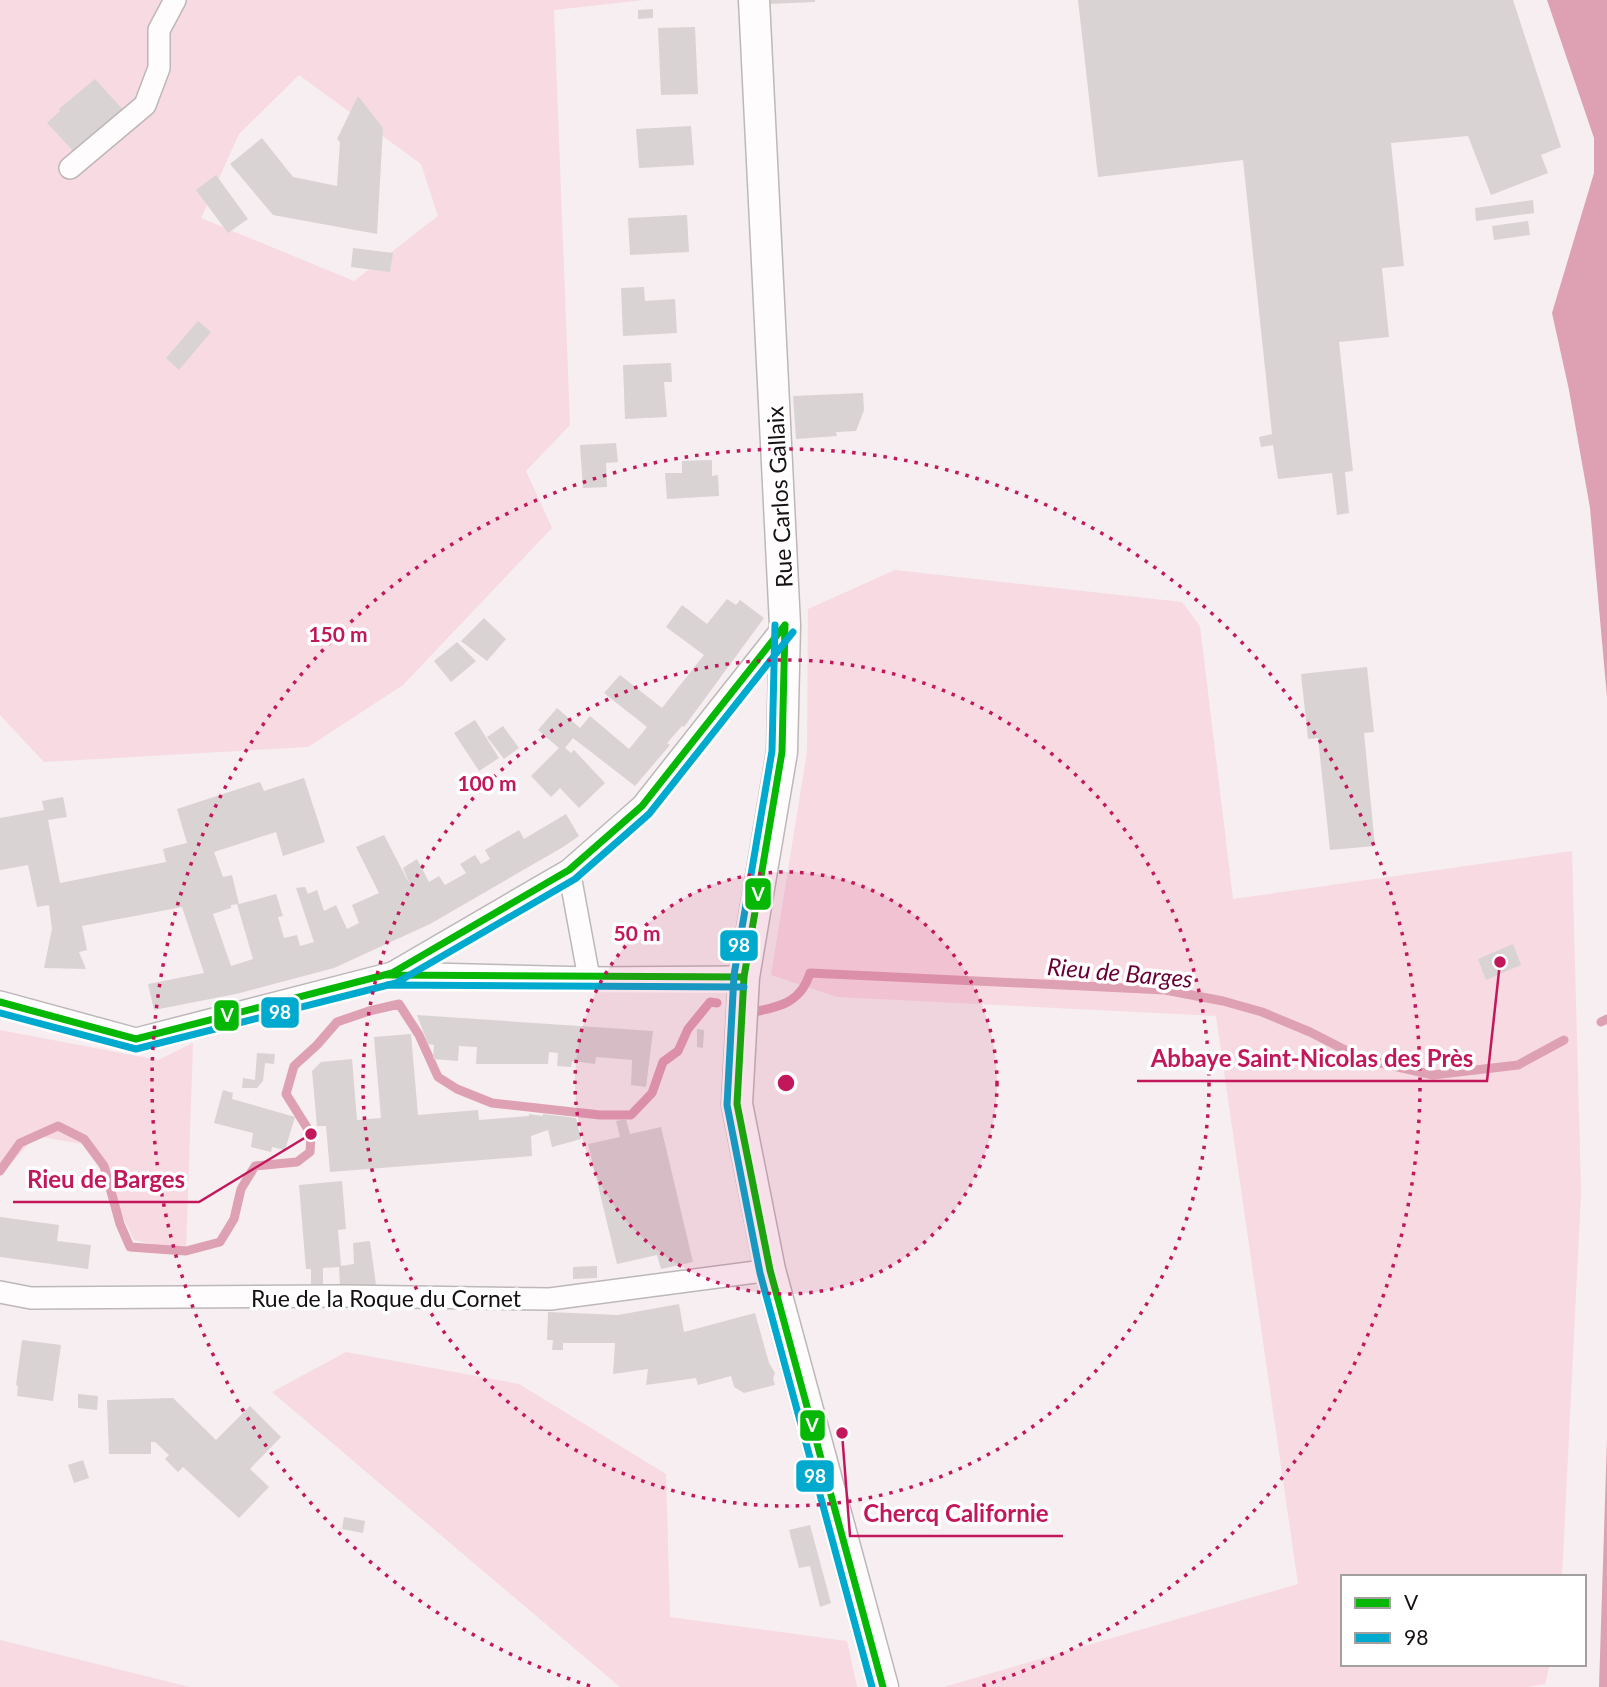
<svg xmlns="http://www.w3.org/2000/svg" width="1607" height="1687" font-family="Lato,sans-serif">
  <rect width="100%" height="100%" fill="#f6eef0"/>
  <path fill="#f7dae2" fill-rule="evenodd" d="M0,0H644L554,10L570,425L526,471L552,528L403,685L308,747L44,762L0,715ZM299,75L421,164L438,216L354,281L201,218L239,134Z
    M895,570L1182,602L1200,626L1233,899L1572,851L1581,1192L1562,1577H1343V1664H1550L1545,1684L1527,1687H944L1298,1584L1216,1016L837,997L771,975L807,752L808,609Z
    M0,1030L158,1060L193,1043L186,1251L134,1240L88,1145L36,1136L0,1175Z
    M346,1352L519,1384L666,1474L670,1617L847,1641L857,1687H620L272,1392Z
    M0,1640L190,1687H0Z"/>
  <path fill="#dea0b3" d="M1547,0H1607V697L1590,508L1569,390L1552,313L1594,173V138Z
    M1607,1439V1687H1599Z"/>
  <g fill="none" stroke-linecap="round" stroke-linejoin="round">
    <path stroke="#dea0b3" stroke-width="9" d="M754,1012C782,1006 801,1002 810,973L1165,990L1223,1001L1262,1012L1310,1032L1363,1059L1433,1075L1518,1065L1564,1040
      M1601,1022L1607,1019
      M0,1171L20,1143L58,1126L84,1139L104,1166L120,1224L130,1247L186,1251L220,1242L234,1219L241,1189L255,1166L297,1162L310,1152L311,1134L286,1094L294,1066L317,1045L337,1022L369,1011L399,1004L419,1035L438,1077L457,1089L492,1103L600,1115H631L652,1093L663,1062L678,1051L688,1029L710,1002L717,1003"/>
  </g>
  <path fill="#d9d3d4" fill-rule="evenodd" d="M767,0H815V2L767,4Z
    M1078,0H1513L1561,147L1541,155L1548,173L1491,195L1468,136L1391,143L1404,266L1382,268L1389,337L1339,342L1353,471L1345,472L1349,513L1337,515L1332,473L1278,479L1273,445L1261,447L1259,437L1272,434L1243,160L1098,177Z
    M653,9V18L638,19V10Z
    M695,27L698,94L661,95L658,28Z
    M95,79L128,115L81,159L47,123L60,111L59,109Z
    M358,96L383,128L377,234L273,215L230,164L262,138L293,177L337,186L340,142L337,139Z
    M691,126L694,165L639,168L636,129Z
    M216,175L248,219L228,233L196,190Z
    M1533,200L1534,213L1476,221L1475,208Z
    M687,215L689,252L630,255L628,218Z
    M1528,221L1530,235L1494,240L1492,226Z
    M353,248L393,253L390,272L351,267Z
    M644,287L645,301L675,299L677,333L623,336L621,288Z
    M198,321L211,332L179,370L166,358Z
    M671,363L672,382H664L667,417L625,419L623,365Z
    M863,393L864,410L856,431L836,432L837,436L796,439L793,396Z
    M616,443L618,462L606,463L607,487L583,488L580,445Z
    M712,460V476L718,475L719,496L667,499L665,473H682V461Z
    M727,599L736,605L740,600L764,618L684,727L682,726L667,743L670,745L635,786L573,738L565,748L571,753L574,750L605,783L579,808L560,788L551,797L531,776L559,748L538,730L557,708L580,728L590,716L629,749L647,727L604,693L620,675L662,708L704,655L666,627L682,605L707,624Z
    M484,618L506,639L487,661L461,641Z
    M457,642L476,661L451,682L434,661Z
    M1367,667L1374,732L1364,733L1375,846L1330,850L1318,738L1308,739L1301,674Z
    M475,720L499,758L479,771L454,733Z
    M503,726L519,748L504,759L487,737Z
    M304,778L325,842L283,856L276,832L214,852L223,877L232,875L239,904L276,894L283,916L278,917L284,938L297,935L300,946L314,942L296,888L305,887L308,894L317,890L324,911L336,905L347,929L359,923L352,905L379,893L356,847L384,835L410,885L403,868L417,859L429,882L439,876L445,885L466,873L460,864L475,855L481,864L490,859L485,850L519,830L524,839L566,814L579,836L563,847L430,924L334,968L236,994L154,1010L148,984L204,973L182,907L82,926L87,950L79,952L86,969L44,968L52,929L49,905L37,907L28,865L0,870V818L44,810L42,801L63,797L67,817L48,820L60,883L166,862L163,849L187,843L177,809L260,782L264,791ZM237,904L253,959L231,966L213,914L231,908V905L239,904Z
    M1513,944L1521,965L1486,980L1478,959Z
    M417,1015L653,1031L646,1087L631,1085L632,1060L596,1057L595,1064L572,1061L571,1067L557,1066L558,1053L549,1052L548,1064H476L477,1047L459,1046L458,1061L433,1059L434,1045L428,1044Z
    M697,1029L704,1030L703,1048L697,1047Z
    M411,1034L418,1115L478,1110L479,1120L529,1116V1114L543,1116V1114L576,1118L581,1139L552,1147L548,1130L531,1136L532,1156L330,1172L326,1126H317L312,1071L321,1062L352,1059L357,1120L381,1118L374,1037Z
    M257,1053L275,1054L274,1064L265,1063L263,1081L257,1088H242L243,1078L255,1080Z
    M223,1090L233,1093L232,1099L295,1117L285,1150L272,1147L271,1152L251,1147L253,1133L214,1123Z
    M626,1119L630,1134L661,1127L693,1262L661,1269L657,1255L617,1264L588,1144L620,1137L616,1121Z
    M342,1181L346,1229L338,1230L341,1266L354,1264L353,1243L370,1241L376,1285H340L339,1267L323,1268V1284H311V1269H306L299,1185Z
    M0,1217L59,1225L57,1241L91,1245L88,1269L0,1257Z
    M597,1266V1278L573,1279V1267Z
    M679,1304L684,1332L755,1313L769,1363L775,1373L773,1379L775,1385L744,1393L734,1387L731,1376L698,1385L696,1378L646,1385L648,1369L613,1374L615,1343H563V1350H552L553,1340H547L548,1312L618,1315Z
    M22,1340L61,1345L53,1401L17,1396L18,1386L16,1385Z
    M78,1394L98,1396L97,1410L78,1408Z
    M173,1398L216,1440L250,1406L281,1437L250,1469L269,1487L239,1518L183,1467L178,1472L165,1459L169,1455L155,1442H151V1454H109L107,1400Z
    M83,1460L89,1478L74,1483L68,1465Z
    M344,1517L365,1521L363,1533L342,1529Z
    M810,1525L831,1603L820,1607L810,1566L799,1568L789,1530Z"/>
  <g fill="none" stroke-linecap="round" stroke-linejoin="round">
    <defs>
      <path id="street" d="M70,168L145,105L159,68V30L175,0
        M569,870L589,978
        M392,973L569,870L642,806L785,625
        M0,1002L136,1039L392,973L589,978L744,977
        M0,1292L31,1298L343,1296L550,1299L770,1270"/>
      <path id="secondary" d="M754,0L785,625L782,752L744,977L737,1104L770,1270L883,1687"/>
    </defs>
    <use href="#street" stroke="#bdb7b8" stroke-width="24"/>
    <use href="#secondary" stroke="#bdb7b8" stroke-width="33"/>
    <use href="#street" stroke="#fefcfd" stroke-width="21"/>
    <use href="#secondary" stroke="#fefcfd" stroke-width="30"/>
    <defs>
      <path id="bus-1" d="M785,625L782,752L744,977L737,1104L770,1270L883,1687
        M387,975L744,977
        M0,1002L136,1039L392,973L569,870L642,806L785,625"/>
      <path id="bus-2" d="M775,625L772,751L734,975L727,1105L760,1273L872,1687
        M387,985L744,987
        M0,1013L136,1049L396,983L575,879L649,814L793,632"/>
    </defs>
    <use href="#bus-1" stroke="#fff" stroke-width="12"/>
    <use href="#bus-2" stroke="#fff" stroke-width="12"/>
    <use href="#bus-1" stroke="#06b705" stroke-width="7"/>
    <use href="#bus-2" stroke="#00a9ce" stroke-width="7"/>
  </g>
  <circle cx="786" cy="1083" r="211" fill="#c2185b" fill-opacity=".12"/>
  <g fill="none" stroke="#c2185b" stroke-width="3.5" stroke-dasharray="3.5 7">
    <circle cx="786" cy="1083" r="211"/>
    <circle cx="786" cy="1083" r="423"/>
    <path d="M590 1686A634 634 0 1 1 982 1686"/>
  </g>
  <g text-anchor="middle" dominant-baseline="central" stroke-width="7" stroke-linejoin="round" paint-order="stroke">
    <g font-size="23" fill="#151011" stroke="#fff">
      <text transform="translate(779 497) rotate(-93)">Rue Carlos Gallaix</text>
      <text x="386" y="1298">Rue de la Roque du Cornet</text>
    </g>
    <g font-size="24" font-style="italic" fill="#680033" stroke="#fff">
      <text transform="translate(1120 972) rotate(5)">Rieu de Barges</text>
    </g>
  </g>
  <circle cx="786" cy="1083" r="10" fill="#c2185b" stroke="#fff" stroke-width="3.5"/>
  <g font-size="21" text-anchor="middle" font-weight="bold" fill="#c2185b" stroke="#fff" stroke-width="7" stroke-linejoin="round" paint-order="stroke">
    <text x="338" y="642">150 m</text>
    <text x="487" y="791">100 m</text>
    <text x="637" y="941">50 m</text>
  </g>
  <path fill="none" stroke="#c2185b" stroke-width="2.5" d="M1500 962L1487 1081H1137M311 1134L199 1202H13M842 1433L850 1536H1063"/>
  <g fill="#c2185b" stroke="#fff" stroke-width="2.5">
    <circle cx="1500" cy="962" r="7"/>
    <circle cx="311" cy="1134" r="7"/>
    <circle cx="842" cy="1433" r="7"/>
  </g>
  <g font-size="24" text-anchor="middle" font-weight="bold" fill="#c2185b" stroke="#fff" stroke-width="7" stroke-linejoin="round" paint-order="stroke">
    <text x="1312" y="1067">Abbaye Saint-Nicolas des Près</text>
    <text x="106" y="1188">Rieu de Barges</text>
    <text x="956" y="1522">Chercq Californie</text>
  </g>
  <g stroke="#fff" stroke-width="2.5">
    <rect x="744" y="877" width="28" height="34" rx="7" fill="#06b705"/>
    <rect x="719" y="929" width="40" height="33" rx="7" fill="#00a9ce"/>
    <rect x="260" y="996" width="40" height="33" rx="7" fill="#00a9ce"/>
    <rect x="213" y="999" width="27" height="33" rx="7" fill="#06b705"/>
    <rect x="799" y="1409" width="27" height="33" rx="7" fill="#06b705"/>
    <rect x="795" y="1459" width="40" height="34" rx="7" fill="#00a9ce"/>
  </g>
  <g font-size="19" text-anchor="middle" font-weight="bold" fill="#fff">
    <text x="758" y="901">V</text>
    <text x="739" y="952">98</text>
    <text x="280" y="1019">98</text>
    <text x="227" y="1022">V</text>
    <text x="812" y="1432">V</text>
    <text x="815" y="1483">98</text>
  </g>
  <rect x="1341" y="1575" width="245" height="91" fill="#ffffff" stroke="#a19fa0" stroke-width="2"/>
  <rect x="1355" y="1598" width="35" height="10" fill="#06b705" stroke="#a19fa0" stroke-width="2"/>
  <text x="1404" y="1610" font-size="21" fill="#151011">V</text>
  <rect x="1355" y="1633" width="35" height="10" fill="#00a9ce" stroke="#a19fa0" stroke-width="2"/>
  <text x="1404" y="1645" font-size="21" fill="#151011">98</text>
</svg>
